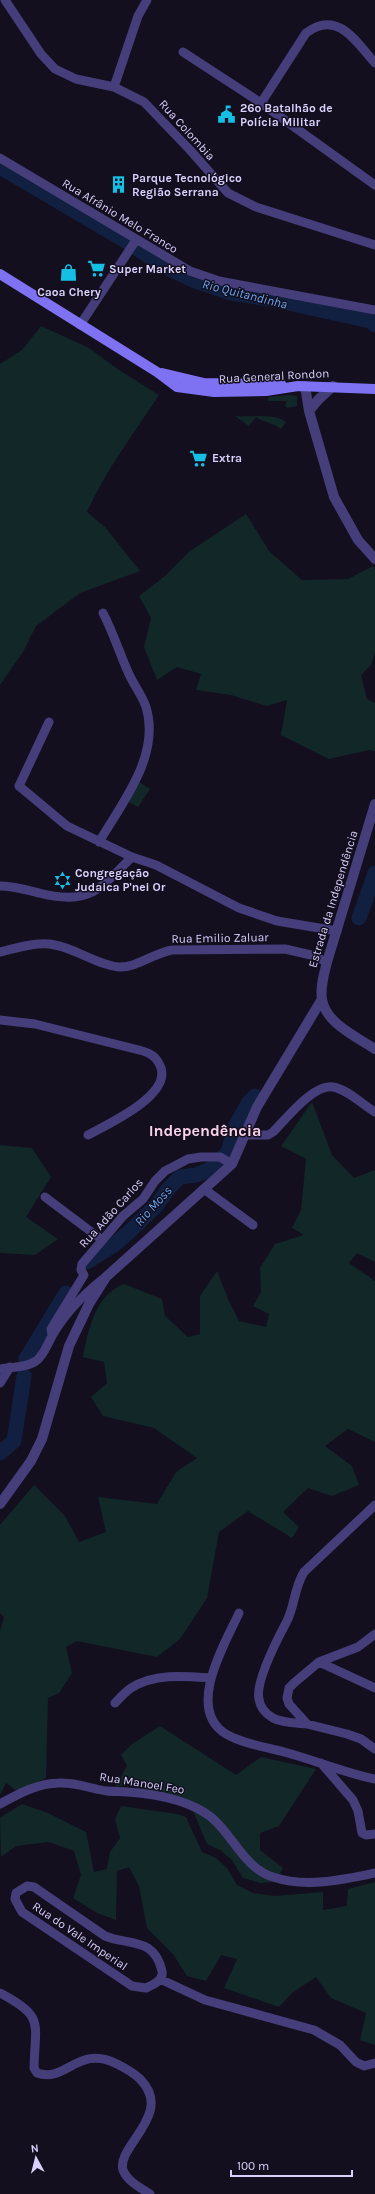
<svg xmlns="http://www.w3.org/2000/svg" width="375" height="2194" font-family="Karla,sans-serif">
  <rect width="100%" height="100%" fill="#130f1f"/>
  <path fill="#122728" d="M41,326L89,348L119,370L159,395C133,435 107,468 87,512L105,527L140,571L80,593L36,626L23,652L0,685V364L22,350Z
    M288,395L297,396V406L287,408L285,405L287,401H268V397Z
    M235,416C250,417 274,413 286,422L281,429C272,422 264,423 256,417L249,426Z
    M246,514L269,551L302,580L348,579L373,566L375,570V652L371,665L361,675L367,699L375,703V751L369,750L329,759L281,735L287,700L267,706L231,695L196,690L201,674L177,667L157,680L144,647L151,618L139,596L165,576L190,551Z
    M139,782L150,789L138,807L127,801Z
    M312,1102L332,1155L354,1178L375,1170V1262L357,1253L349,1263L375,1281V1442L348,1429L325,1446L352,1466L359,1485L332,1496L308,1488L283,1512L299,1527L292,1538L248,1511L219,1532L207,1598L180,1639L157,1657L77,1641L66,1647L72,1673L59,1693L48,1698L46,1778L17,1791L6,1783L0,1795V1631L4,1617L0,1613V1525L34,1485L65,1516L79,1542L106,1532L98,1497L157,1504L176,1472L197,1458L154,1428L103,1416L91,1397L107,1383L104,1362L83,1357C88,1330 95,1295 124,1284L162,1299L165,1316L188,1337L200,1334V1296L217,1271L228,1299L239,1321L266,1327L269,1314L253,1306L261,1292L260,1268L275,1244L304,1235L292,1228L301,1210L306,1159L281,1146Z
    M0,1145L32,1148L51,1177L26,1217L58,1239L35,1255L0,1253Z
    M160,1726L236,1775L261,1757L316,1769L279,1826L260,1833V1850L283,1868L275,1882L260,1883L243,1878L232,1860L220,1850L207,1844L194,1813L184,1805L138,1796L136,1783L115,1787L127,1766L121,1755L132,1744Z
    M22,1804L48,1813L86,1832L94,1872L107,1869L110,1852L120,1838L115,1819L121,1806L177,1814L186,1817L202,1852L216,1858L227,1868L237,1885L253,1893L275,1896L323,1892V1910L347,1906L348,1889L375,1882V2045L360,2040L366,2013L331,1998L316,1977L292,1993L279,2007L224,1988L237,1959L221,1955L206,1981L187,1976L173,1954L147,1928L139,1886L129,1867L117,1871L116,1920L97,1913L73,1898L81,1875L74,1851L49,1842L16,1846L1,1857L0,1818Z"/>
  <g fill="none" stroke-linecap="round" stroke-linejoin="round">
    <path stroke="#112040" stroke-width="15" d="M0,167L129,243L163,266L195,281L231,293L270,299L370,321L375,325
      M359,918L375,873
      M87,1262L114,1245L130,1231L156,1206L169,1188L180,1177L196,1175L213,1168L228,1152L236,1125L249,1102L255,1096
      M26,1359L66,1293
      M0,1453L14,1441L24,1376"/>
    <path stroke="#453e7a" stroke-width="9" d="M5,0L41,54L55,69L76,79L114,87L144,102L190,150L228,193L256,207L375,245
      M183,52L261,103L375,185
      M114,87L138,16L147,0
      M261,103L306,33C338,9 356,42 375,63
      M0,158L190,271L219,281L375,310
      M80,325L136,240
      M49,722L19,786L67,826L132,857L156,865L239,908L277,921L337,931
      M99,842C122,803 161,755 146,707C142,695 133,684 128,672C119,652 113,632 103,613
      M0,886C14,886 26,890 39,893C90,906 99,889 132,857
      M0,952C17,948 37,941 55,945C77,949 97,965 119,967C136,968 154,953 172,950L285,949L311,955L327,962
      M0,1020L35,1024L139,1050C151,1053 157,1057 161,1068C170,1096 108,1124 88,1135
      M244,1135H268L273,1132C286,1119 314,1083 333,1087C347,1089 363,1105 375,1112
      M204,1189L253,1225
      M45,1197L102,1240
      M52,1335L51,1329L84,1275L81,1270L82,1264L123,1216L143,1199L155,1181L165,1171L188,1159L201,1157H220L232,1164
      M0,1369C11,1367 26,1368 36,1361C44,1355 47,1345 52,1336C65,1313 83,1295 103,1279
      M0,1383L10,1367
      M239,1613C225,1644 185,1709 226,1734C243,1744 266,1747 284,1752C315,1760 344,1773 375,1779
      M375,1634L358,1647L319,1662L294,1683L289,1688L287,1698L289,1704L307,1724L347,1734L361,1739L375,1749
      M319,1662L375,1688
      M115,1703C120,1698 125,1692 131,1688C154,1673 185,1676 210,1678
      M307,1724C296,1723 282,1723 273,1718C266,1714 260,1707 259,1699C255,1682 279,1636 287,1621C295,1605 294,1588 304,1572L375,1505
      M321,1763L353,1800L358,1811L362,1833L366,1835L375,1834
      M0,1804C18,1794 38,1783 59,1783C76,1782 91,1789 107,1791C114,1792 121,1791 128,1792C155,1794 189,1800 211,1817C233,1835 244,1868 273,1877C306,1888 342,1880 375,1873
      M27,1886L34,1887L105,1936C130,1946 154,1937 162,1971C164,1980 153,1985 146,1988L132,1986L22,1912L15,1899L16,1893Z
      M160,1979L205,2000L314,2030L340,2045L356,2062L364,2066L375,2063
      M0,1993C45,2017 35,2022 34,2068L37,2073C67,2083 78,2044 117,2064C125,2068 134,2073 140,2079C175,2114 116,2146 123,2170C127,2181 141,2188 150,2194"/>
    <path stroke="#453e7a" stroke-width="10" d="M305,386L309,411L334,497L358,540L375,559
      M309,411L318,400L333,386
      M375,804L327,962C324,974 320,987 322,999C325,1023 357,1037 375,1049
      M0,1504L31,1461L42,1439L69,1346L89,1304L106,1277L232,1164L257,1107L322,999"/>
    <path stroke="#7e71f2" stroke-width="10" d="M0,274L157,372L177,387L214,392L266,391L298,386L375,389
      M162,373L204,383L281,384"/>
  </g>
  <defs>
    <symbol id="civic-bare" viewBox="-9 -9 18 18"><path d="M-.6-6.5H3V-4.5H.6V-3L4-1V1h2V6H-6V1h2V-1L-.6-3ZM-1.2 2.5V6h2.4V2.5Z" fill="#15bee3" stroke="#130f1f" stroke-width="2.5" paint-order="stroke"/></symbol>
    <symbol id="building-bare" viewBox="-9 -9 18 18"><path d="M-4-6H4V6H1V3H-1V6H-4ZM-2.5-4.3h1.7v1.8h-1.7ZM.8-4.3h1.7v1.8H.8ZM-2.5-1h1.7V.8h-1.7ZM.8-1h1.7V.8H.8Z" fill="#15bee3" stroke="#130f1f" stroke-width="2.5" paint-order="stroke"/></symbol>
    <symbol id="supermarket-bare" viewBox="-9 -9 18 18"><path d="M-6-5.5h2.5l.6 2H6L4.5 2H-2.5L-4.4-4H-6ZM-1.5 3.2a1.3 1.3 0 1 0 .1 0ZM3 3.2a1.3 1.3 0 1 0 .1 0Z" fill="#15bee3" stroke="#130f1f" stroke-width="2.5" paint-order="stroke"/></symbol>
    <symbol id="shop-bare" viewBox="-9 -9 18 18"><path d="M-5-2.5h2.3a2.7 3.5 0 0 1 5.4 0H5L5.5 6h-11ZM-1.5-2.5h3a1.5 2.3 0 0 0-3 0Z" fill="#15bee3" stroke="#130f1f" stroke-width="2.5" paint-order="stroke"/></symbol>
    <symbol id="synagogue-bare" viewBox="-9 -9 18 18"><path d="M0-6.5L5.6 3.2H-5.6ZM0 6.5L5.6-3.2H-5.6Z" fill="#15bee3" stroke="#130f1f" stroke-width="2.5" paint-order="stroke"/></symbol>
  </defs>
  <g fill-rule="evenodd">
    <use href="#civic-bare" x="214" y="102" width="25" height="25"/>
    <use href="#building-bare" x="106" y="172" width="25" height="25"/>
    <use href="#supermarket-bare" x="84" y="256" width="25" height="25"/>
    <use href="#shop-bare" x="56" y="260" width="25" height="25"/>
    <use href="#supermarket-bare" x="186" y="446" width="25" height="25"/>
    <use href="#synagogue-bare" x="50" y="868" width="25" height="25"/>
  </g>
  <g text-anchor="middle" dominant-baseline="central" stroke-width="3" stroke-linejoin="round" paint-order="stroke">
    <g font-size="12" font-weight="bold" fill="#d9d1fb" stroke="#130f1f" text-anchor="start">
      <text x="240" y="108">26º Batalhão de<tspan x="240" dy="14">Polícia Militar</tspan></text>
      <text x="132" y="178">Parque Tecnológico<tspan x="132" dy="14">Região Serrana</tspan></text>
      <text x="109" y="269">Super Market</text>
      <text x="69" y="292" text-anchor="middle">Caoa Chery</text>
      <text x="212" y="458">Extra</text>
      <text x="75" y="873">Congregação<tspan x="75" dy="14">Judaica P'nei Or</tspan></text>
    </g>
    <g font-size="12" fill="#d9d1fb" stroke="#130f1f">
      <text transform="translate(187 130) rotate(48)">Rua Colombia</text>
      <text transform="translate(120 216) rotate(31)">Rua Afrânio Melo Franco</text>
      <text transform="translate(274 376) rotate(-3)">Rua General Rondon</text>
      <text transform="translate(333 899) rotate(-73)">Estrada da Independência</text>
      <text transform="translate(220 938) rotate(-1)">Rua Emilio Zaluar</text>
      <text transform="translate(111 1213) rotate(-48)">Rua Adão Carlos</text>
      <text transform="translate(142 1783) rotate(9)">Rua Manoel Feo</text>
      <text transform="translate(80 1936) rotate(34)">Rua do Vale Imperial</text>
    </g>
    <g font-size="13" font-style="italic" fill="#68a7f1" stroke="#130f1f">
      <text transform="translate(245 294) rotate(14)">Rio Quitandinha</text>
      <text transform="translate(153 1206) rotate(-48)">Rio Moss</text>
    </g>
    <g font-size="16" font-weight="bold" fill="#fbd3e9" stroke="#130f1f">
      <text x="205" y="1130">Independência</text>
    </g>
  </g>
  <g transform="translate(36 2158) rotate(353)" stroke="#130f1f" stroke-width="3" paint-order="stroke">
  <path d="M0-3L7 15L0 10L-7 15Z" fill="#d9d1fb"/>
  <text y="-6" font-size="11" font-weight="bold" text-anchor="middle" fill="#d9d1fb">N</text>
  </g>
  <path d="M231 2170v6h121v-6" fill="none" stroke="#d9d1fb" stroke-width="2"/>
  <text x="237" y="2170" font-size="12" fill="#d9d1fb" stroke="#130f1f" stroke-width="3" paint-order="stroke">100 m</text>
</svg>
